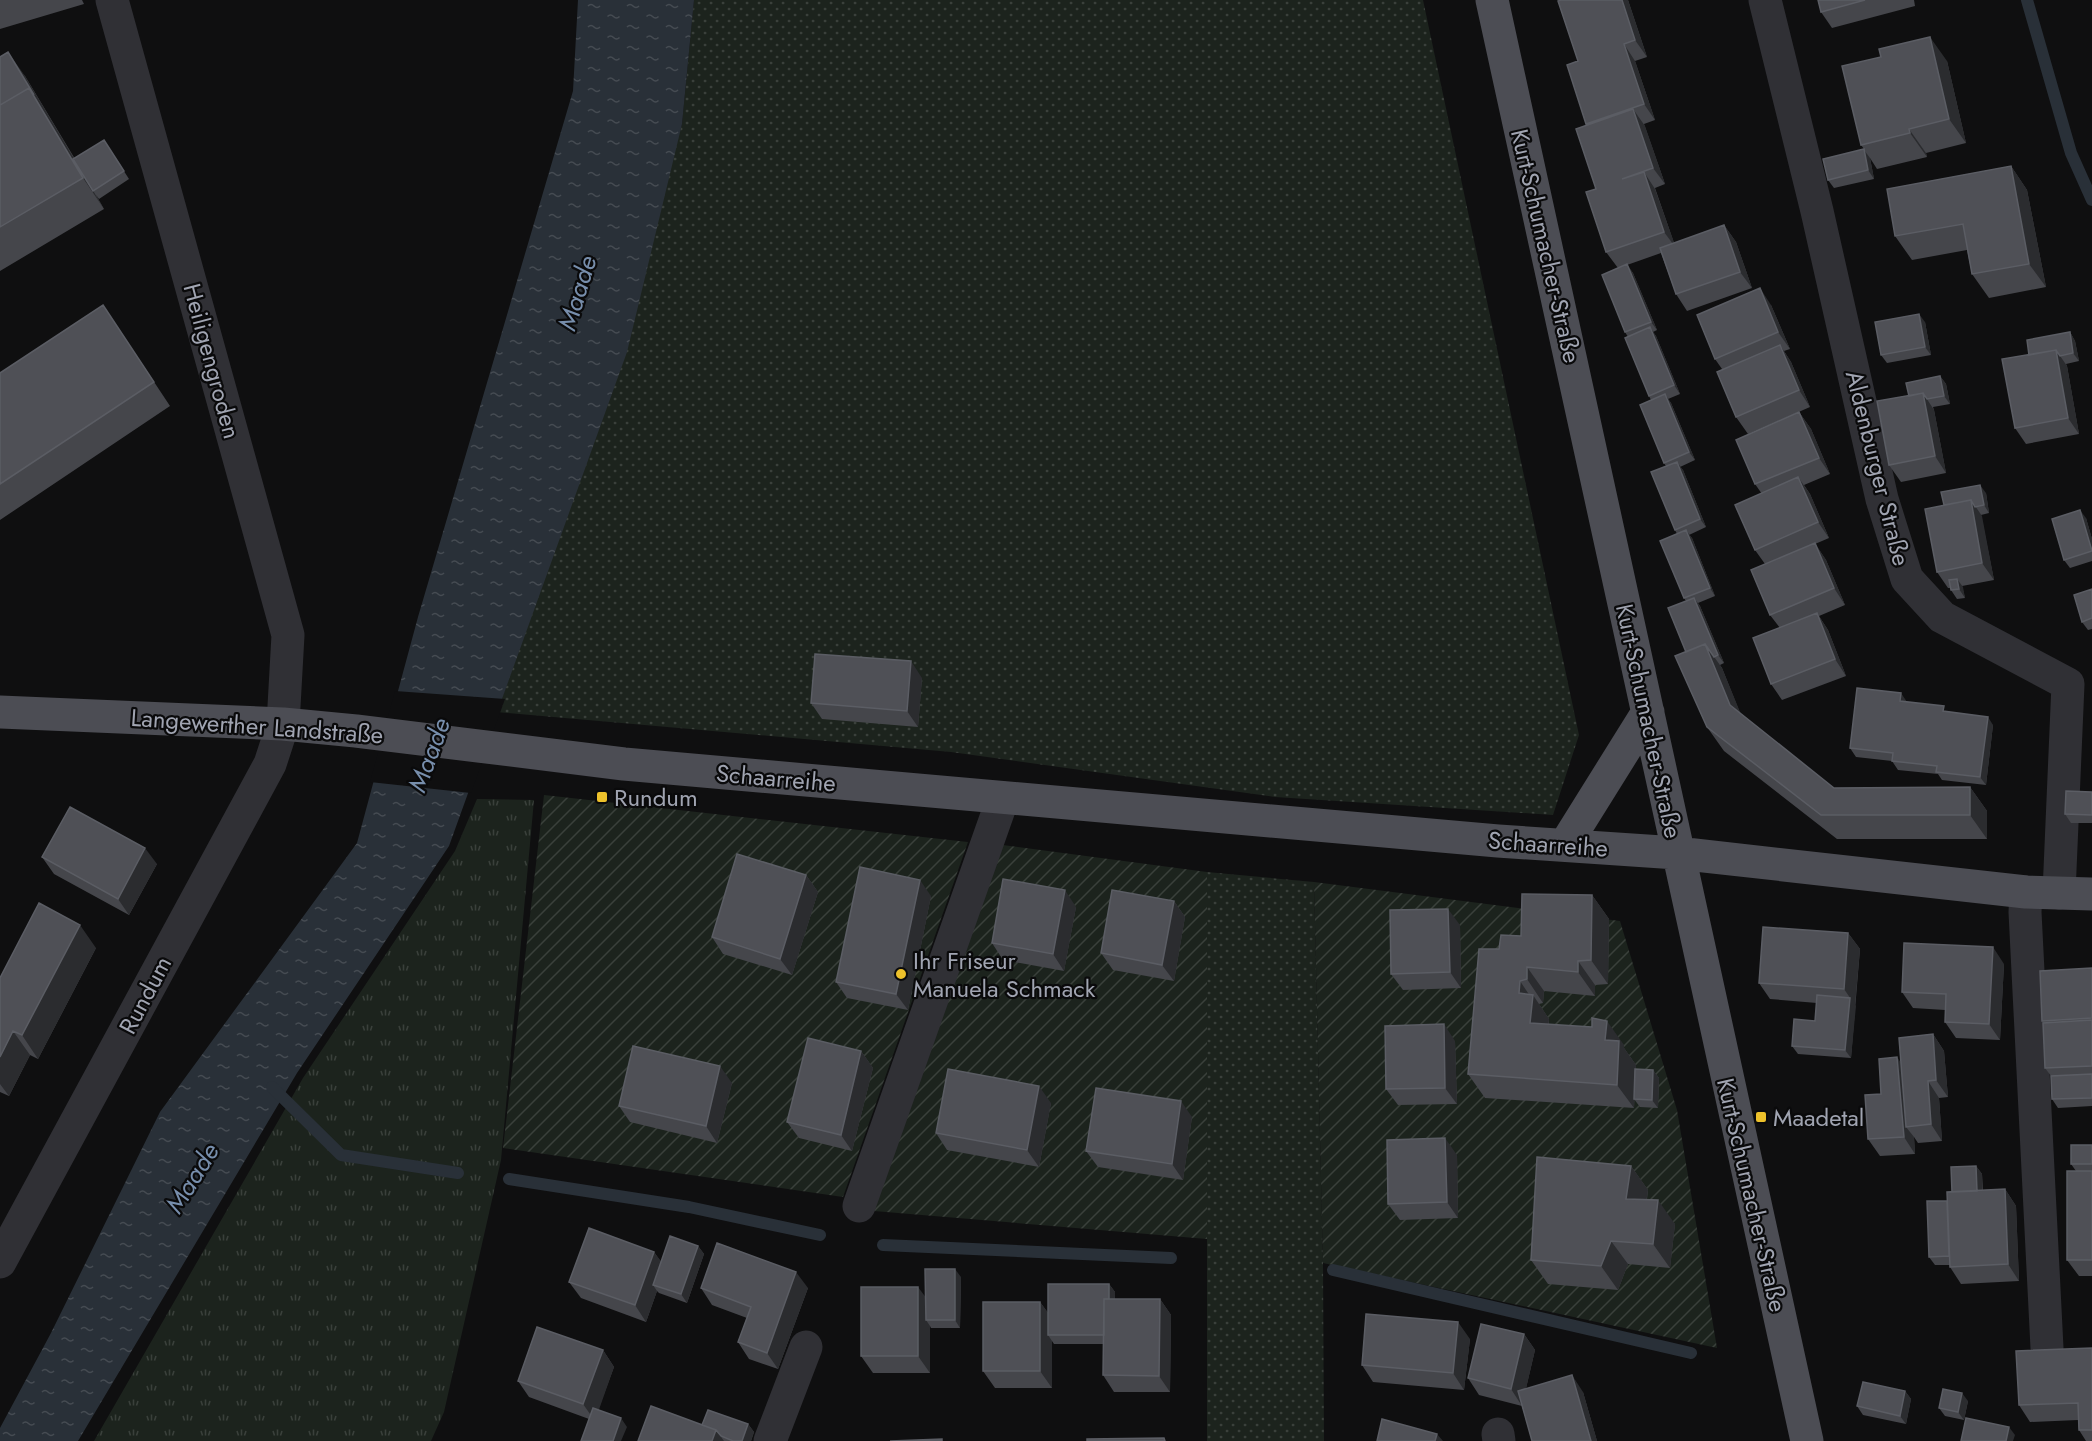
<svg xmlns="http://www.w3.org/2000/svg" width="2092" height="1441" font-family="Jost,sans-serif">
  <defs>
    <pattern id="grass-dots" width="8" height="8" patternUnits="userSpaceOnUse" patternTransform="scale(1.5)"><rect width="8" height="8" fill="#1c231d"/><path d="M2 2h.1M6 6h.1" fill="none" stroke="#3a403b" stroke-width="1.8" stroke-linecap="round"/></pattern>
    <pattern id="park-tufts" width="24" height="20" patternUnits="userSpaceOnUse" patternTransform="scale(1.5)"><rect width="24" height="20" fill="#1c231d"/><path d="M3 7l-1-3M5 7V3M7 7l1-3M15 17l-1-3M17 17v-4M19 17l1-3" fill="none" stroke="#3a403b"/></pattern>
    <pattern id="garden-furrows" width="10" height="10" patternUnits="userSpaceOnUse" patternTransform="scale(1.5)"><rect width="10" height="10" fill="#1c231d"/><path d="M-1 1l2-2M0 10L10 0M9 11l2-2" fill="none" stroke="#3a403b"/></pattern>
    <pattern id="water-ripples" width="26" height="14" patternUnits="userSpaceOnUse" patternTransform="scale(1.5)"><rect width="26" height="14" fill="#293038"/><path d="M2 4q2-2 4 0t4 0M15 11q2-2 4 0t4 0" fill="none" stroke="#454b52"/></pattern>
  </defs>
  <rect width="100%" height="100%" fill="#0f0f10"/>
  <path fill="url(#grass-dots)" d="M694,0H1423L1579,735L1553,815L1275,797L951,752L497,712L535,605L682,124Z
    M1207,872L1314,882L1323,1263L1324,1441H1207Z"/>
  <path fill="url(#park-tufts)" d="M477,799L534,800L501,1160L444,1412L431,1441H94L303,1078L455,851Z"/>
  <path fill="url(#garden-furrows)" d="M544,795L968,842L843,1197L503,1148Z
    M995,844L1207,872V1239L874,1211Z
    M1314,882L1620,921L1677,1110L1717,1348L1323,1263Z"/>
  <path fill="url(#water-ripples)" d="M578,0H694L682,124L627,352L449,846L297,1073L78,1441H0V1428L51,1333L160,1112L357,843L418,617L573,91Z"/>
  <path fill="#0f0f10" d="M395,691L505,699L471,793L370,782Z"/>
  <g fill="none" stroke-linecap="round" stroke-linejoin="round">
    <path stroke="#293038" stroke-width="12" d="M2027,0L2071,153L2092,200
      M272,1087L341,1155L458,1173
      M509,1179L689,1207L820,1235
      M883,1245L1171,1258
      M1333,1270L1691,1353"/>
    <path stroke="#303035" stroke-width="33" d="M1765,0L1817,211L1882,499L1907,579L1942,617L2068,684L2059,893
      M2026,892L2025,912L2047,1348
      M859,1206L1003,798
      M0,1262L270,764L283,724L288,635L112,0
      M1498,1434L1499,1441
      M770,1441L806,1347"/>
    <path stroke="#4c4d54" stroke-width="33" d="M1492,0C1599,480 1700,961 1807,1441
      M0,712L283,724L356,731L624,764L1498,841L1677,853L2026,892L2092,894
      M1565,845L1648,712"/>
  </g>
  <path fill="#45464b" d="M0,0H82L84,4L0,29Z
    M1628,0L1647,57L1635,61L1655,120L1644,124L1665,184L1655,188L1674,243L1724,225L1736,242L1752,288L1687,311L1676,294L1661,253L1627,265L1633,273L1657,330L1653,332L1656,336L1680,394L1668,399L1671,403L1695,460L1680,467L1683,470L1706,527L1689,535L1692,538L1715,596L1698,603L1700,606L1724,663L1720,665L1722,668L1740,713L1834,788L1970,787L1987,811V839H1837L1724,751L1707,727L1686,652V601L1684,598L1677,534L1675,530L1666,466L1664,463L1651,400L1649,396L1628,337L1625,332L1618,268L1606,252L1586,124Z
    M1818,0H1914L1915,6L1832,28L1821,12Z
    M0,57L25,76L75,159L104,140L129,179L99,199L96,195L104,209L0,271Z
    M1947,61L1966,143L1926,153L1927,157L1877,169L1870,158L1874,179L1834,188L1828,180L1864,149L1861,145Z
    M2011,166L2027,190L2046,287L1989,298L1972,274L1967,250L1912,260L1895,236Z
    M1771,305L1790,349L1784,351L1791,362L1810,407L1748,434L1736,417L1722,369L1715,359Z
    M1925,322L1931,355L1887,363L1881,355Z
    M119,329L170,406L0,520V373Z
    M2070,332L2075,341L2079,361L2066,364L2067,366L2079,434L2026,444L2015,428L2029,355Z
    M1940,376L1946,384L1950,404L1933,407L1934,410L1946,473L1901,482L1889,465L1909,396Z
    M1799,412L1811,429L1830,474L1804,485L1810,494L1829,538L1815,544L1826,560L1845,605L1819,616L1828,630L1846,676L1782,700L1771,684L1780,628L1770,615L1765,564L1755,550L1762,494L1755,484Z
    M1986,493L1989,513L1981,515L1994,580L1962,586L1965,598L1957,599L1951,590V588H1948L1937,572L1944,505Z
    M2086,518L2092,539V561L2070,568L2064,560Z
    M2092,589V629L2088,630L2082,622Z
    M922,678L918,727L822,719L811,703Z
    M1907,702L1948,712L1993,725L1986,785L1942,780L1938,774L1898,770L1892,761L1856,757L1850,748Z
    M2092,792V823H2071L2065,814Z
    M42,857L157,864L129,915L54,874Z
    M806,875L818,892L792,975L723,954L712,937Z
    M1592,895L1609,919L1608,984L1595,985V996L1544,991L1543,1003L1539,1004L1549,1019V1024L1624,1045V1048L1636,1065L1634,1108L1485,1098L1468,1074L1499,949Z
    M931,896L908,1010L847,998L836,982Z
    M1174,901L1185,917L1174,981L1113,970L1101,953Z
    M1076,907L1064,971L1003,960L992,943Z
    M1460,925L1461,988L1403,990L1391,974Z
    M1848,933L1860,949L1851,1058L1798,1054L1792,1046L1815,1021L1817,1003L1770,999L1759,983Z
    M96,948L38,1059L30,1055L9,1096L0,1092V978Z
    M2004,964L2000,1040L1956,1038L1945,1022V1010L1913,1008L1902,992Z
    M2092,968V1106L2058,1108L2052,1099L2051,1076L2045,1068L2043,1023L2042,1021Z
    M1933,1034L1944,1051L1948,1097L1939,1098L1942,1141L1918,1143L1914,1137L1915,1154L1880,1156L1868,1139L1881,1094Z
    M1455,1041L1457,1104L1398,1105L1386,1089Z
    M861,1051L873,1068L852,1151L799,1138L787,1122Z
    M1653,1070L1659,1078L1658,1108L1640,1107L1634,1099Z
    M732,1083L717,1143L630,1122L619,1106Z
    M1051,1103L1039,1167L947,1150L936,1133Z
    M1192,1117L1183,1180L1098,1167L1086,1151Z
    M2092,1145V1276H2079L2067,1260L2076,1171L2071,1164Z
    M1457,1155L1458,1218L1400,1220L1388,1204Z
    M1631,1166L1648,1190L1647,1199L1675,1224L1670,1268L1628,1264L1618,1290L1548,1284L1531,1260Z
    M1976,1166L1982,1174L1983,1190L2005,1189L2016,1206L2019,1281L1961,1284L1950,1267V1265H1935L1929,1257L1947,1201L1952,1192Z
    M698,1246L704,1254L687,1303L659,1293L657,1291L646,1322L581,1298L569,1282L654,1252L661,1262Z
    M961,1277L960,1328H931L930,1326V1373H873L861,1356L925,1297Z
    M1109,1284L1115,1292V1299H1160L1171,1315L1170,1392H1114L1103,1375V1344H1054L1052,1341V1388H995L983,1371L1040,1302L1048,1313Z
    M701,1288H808L778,1369L749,1359L738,1342L747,1318L712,1305Z
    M1524,1334L1535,1350L1526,1388L1583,1392L1597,1441H1532L1522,1406L1479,1395L1468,1378Z
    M1470,1339L1464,1390L1373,1382L1362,1365Z
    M2092,1348V1441H2086L2079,1430L2078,1420L2030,1422L2019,1405Z
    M603,1350L614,1367L598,1410L627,1427L589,1419L529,1397L518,1381Z
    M1905,1391L1911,1399L1906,1424L1863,1415L1857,1406Z
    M1968,1401L1964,1420L1945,1416L1939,1408Z
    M748,1424L754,1432L751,1441H638L702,1425Z"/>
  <path fill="#2b2c2f" d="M1622,0H1628L1647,57L1635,40Z
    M1930,37L1947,61L1966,143L1949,119Z
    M1624,44L1635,61L1655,120L1644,104Z
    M8,52L25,76L104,209L83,178Z
    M1633,109L1645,126L1665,184L1653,168Z
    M1909,129L1926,153L1927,157L1910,133Z
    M1864,150L1870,158L1874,179L1868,170Z
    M2011,166L2027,190L2046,287L2029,264Z
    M1644,172L1655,189L1676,248L1664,232Z
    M1724,225L1736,242L1752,288L1740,272Z
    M1627,264L1633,273L1657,330L1651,322Z
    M1760,288L1771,305L1790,349L1778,332Z
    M1919,314L1925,322L1931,355L1925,347Z
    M1650,327L1656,336L1680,394L1674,385Z
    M2070,332L2075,341L2079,361L2073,353Z
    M1780,345L1791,362L1810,407L1799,390Z
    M2056,350L2067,366L2079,434L2068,418Z
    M1940,376L1946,384L1950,404L1944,396Z
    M1923,393L1934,410L1946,473L1935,456Z
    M1665,394L1671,403L1695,460L1689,452Z
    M1799,412L1811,429L1830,474L1819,458Z
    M1677,462L1683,470L1706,527L1700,519Z
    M1798,477L1810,494L1829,538L1818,522Z
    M1980,485L1986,493L1989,513L1984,505Z
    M1971,500L1982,516L1994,580L1982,563Z
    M2080,510L2086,518L2092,539V550Z
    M1686,530L1692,538L1715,596L1710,588Z
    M1815,543L1826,560L1845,605L1834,588Z
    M1957,579L1963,587L1965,598L1959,589Z
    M1694,598L1700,606L1724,663L1718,655Z
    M1817,613L1828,630L1846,676L1835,659Z
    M1705,644L1722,668L1747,729L1730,705Z
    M911,661L922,678L918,727L907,711Z
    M1901,693L1907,702L1900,701Z
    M1988,717L1993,725L1986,785L1980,777Z
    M1970,787L1987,811V839L1970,815Z
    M145,848L157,864L129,915L118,899Z
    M806,875L818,892L792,975L780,959Z
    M920,880L931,896L908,1010L896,994Z
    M1065,890L1076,907L1064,971L1053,954Z
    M1592,895L1609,919L1608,984L1591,960Z
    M1174,901L1185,917L1174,981L1162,965Z
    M1448,909L1460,925L1461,988L1450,972Z
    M80,925L96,948L38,1059L22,1035Z
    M1848,933L1860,949L1855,1005L1844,989Z
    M1993,947L2004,964L2000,1040L1989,1024Z
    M1578,961L1595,985V996L1578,972Z
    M1527,967L1544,991L1543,1003L1527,979Z
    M1520,981L1532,999L1533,995L1549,1019L1547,1047L1530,1023L1519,993Z
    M1850,998L1856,1006L1851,1058L1845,1050Z
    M1607,1021L1624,1045V1048L1636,1065L1634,1108L1617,1085L1605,1040Z
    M1444,1024L1455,1041L1457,1104L1445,1088Z
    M13,1031L30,1055L9,1096L0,1084V1057Z
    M1933,1034L1944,1051L1948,1097L1936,1080Z
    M861,1051L873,1068L852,1151L841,1135Z
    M1897,1057L1909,1074L1906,1127L1914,1137L1915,1154L1904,1137Z
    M720,1066L732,1083L717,1143L706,1126Z
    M1653,1070L1659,1078L1658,1108L1652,1100Z
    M1928,1081L1939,1098L1942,1141L1931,1124Z
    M1039,1086L1051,1103L1039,1167L1027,1150Z
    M1181,1101L1192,1117L1183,1180L1172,1164Z
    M1445,1138L1457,1155L1458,1218L1447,1202Z
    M1631,1166L1648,1190L1643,1223L1626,1199Z
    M1976,1166L1982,1174L1983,1204L1977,1195Z
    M2005,1189L2016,1206L2019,1281L2008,1264Z
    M1658,1200L1675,1224L1670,1268L1653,1244Z
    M1611,1241L1628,1264L1618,1290L1601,1266Z
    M698,1246L704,1254L687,1303L681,1294Z
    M654,1252L666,1268L653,1285L657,1291L646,1322L635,1305Z
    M955,1269L961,1277L960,1328L955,1320Z
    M796,1272L808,1288L778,1369L767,1353Z
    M1109,1284L1115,1292L1114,1344L1108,1335Z
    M918,1287L930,1303L926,1320L930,1326V1373L918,1356Z
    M1160,1299L1171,1315L1170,1392L1159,1376Z
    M1040,1302L1052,1318L1048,1335L1052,1341V1388L1040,1371Z
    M1458,1322L1470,1339L1464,1390L1453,1373Z
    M1524,1334L1535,1350L1522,1406L1511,1389Z
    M603,1350L614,1367L595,1421L583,1404Z
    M1572,1375L1583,1392L1597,1441H1591Z
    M1905,1391L1911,1399L1906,1424L1900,1416Z
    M1962,1393L1968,1401L1964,1420L1958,1412Z
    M621,1418L627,1427L621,1441H613Z
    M748,1424L754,1432L751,1441H742Z
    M2009,1427L2015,1435L2013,1441H2006Z
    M716,1430L724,1441H712Z
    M1437,1434L1443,1441H1435Z"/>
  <path fill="#4f5056" stroke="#5b5d64" stroke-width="1.5" d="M1561,0H1622L1635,40L1624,44L1644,104L1586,124L1567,65L1578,61L1558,1Z
    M1818,0H1865L1821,12Z
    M1930,37L1949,119L1909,129L1910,133L1861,145L1842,66L1881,57L1879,49Z
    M8,52L34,95L29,88L0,105V57Z
    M29,88L83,178L0,227V105Z
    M1633,109L1653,168L1622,179L1644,172L1664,232L1606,252L1586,192L1596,189L1576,129Z
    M104,140L124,171L93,191L73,159Z
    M1864,149L1868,170L1828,180L1823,159Z
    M2011,166L2029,264L1972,274L1963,224L1895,236L1887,189Z
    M1724,225L1740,272L1676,294L1660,248Z
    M1627,264L1651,322L1625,332L1602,275Z
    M1760,288L1778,332L1715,359L1697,315Z
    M103,305L154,382L0,484V373Z
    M1919,314L1925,347L1881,355L1875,322Z
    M1650,327L1674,385L1649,396L1625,338Z
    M2070,332L2073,353L2060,356L2056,350L2029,355L2027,340Z
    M1780,345L1799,390L1736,417L1717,372Z
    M2056,350L2068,418L2015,428L2002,359Z
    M1940,376L1944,396L1927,399L1923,393L1909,396L1906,383Z
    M1923,393L1935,456L1889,465L1877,401Z
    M1665,394L1689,452L1664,463L1640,405Z
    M1799,412L1819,458L1755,484L1736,440Z
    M1677,462L1700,519L1675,530L1651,472Z
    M1798,477L1818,522L1755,550L1735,505Z
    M1980,485L1984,505L1975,507L1971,500L1944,505L1941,492Z
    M1971,500L1982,563L1937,572L1925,509Z
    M2080,510L2092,551L2064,560L2052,519Z
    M1686,530L1710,588L1684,598L1660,541Z
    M1815,543L1834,588L1770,615L1751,570Z
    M1957,579L1959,589L1951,590L1949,580Z
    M2092,589V618L2082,622L2074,595Z
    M1694,598L1718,655L1714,657L1705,644L1686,652L1668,608Z
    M1817,613L1835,659L1771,684L1753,638Z
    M1705,644L1730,705L1834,788L1970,787V815H1821L1707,727L1675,656Z
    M815,654L911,661L907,711L811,703Z
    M1857,688L1901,693L1900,701L1944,706L1943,711L1988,717L1980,777L1936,772L1937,766L1892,761L1893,753L1850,748Z
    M2066,791L2092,792V815L2065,814Z
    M70,807L145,848L118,899L42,857Z
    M737,854L806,875L780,959L712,937Z
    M860,867L920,880L896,994L836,982Z
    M1003,879L1065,890L1053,954L992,943Z
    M1112,890L1174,901L1162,965L1101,953Z
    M1522,894L1592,895L1591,960L1578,961V972L1527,967V979L1520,981L1519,993L1533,995L1530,1023L1592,1027V1018L1607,1021L1605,1040L1619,1041L1617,1085L1468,1074L1479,949H1499L1501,935L1521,936Z
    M39,903L80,925L22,1035L13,1031L0,1057V978Z
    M1448,909L1450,972L1391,974L1390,910Z
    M1763,927L1848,933L1844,989L1759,983Z
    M1904,943L1993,947L1989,1024L1945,1022L1946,994L1902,992Z
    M2092,968V1018L2042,1021L2040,971Z
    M1817,995L1850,998L1845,1050L1792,1046L1794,1019L1815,1021Z
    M2092,1020V1066L2045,1068L2043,1023Z
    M1444,1024L1445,1088L1386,1089L1385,1026Z
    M1933,1034L1936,1080L1928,1081L1931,1124L1906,1127L1899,1038Z
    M808,1038L861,1051L841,1135L787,1122Z
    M633,1046L720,1066L706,1126L619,1106Z
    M1897,1057L1904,1137L1868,1139L1865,1095L1881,1094L1879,1059Z
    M948,1069L1039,1086L1027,1150L936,1133Z
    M1635,1069L1653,1070L1652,1100L1634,1099Z
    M2092,1074V1098L2052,1099L2051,1076Z
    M1096,1088L1181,1101L1172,1164L1086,1151Z
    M1445,1138L1447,1202L1388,1204L1387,1140Z
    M2071,1145H2092V1164H2071Z
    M1537,1157L1631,1166L1626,1199L1658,1200L1653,1244L1611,1241L1601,1266L1531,1260Z
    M1976,1166L1977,1191L1952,1192L1951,1167Z
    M2067,1171H2092V1260H2067Z
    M2005,1189L2008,1264L1950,1267L1947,1192Z
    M1927,1201H1947L1949,1256L1929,1257Z
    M589,1228L654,1252L635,1305L569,1282Z
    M670,1236L698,1246L681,1294L653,1285Z
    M717,1243L796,1272L767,1353L738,1342L751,1307L701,1288Z
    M925,1269H955V1320H926Z
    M1048,1284H1109V1299H1104V1335H1048Z
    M861,1287H918V1356H861Z
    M1104,1299H1160L1159,1376L1103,1375Z
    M983,1302H1040V1371H983Z
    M1366,1314L1458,1322L1453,1373L1362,1365Z
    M1481,1324L1524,1334L1511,1389L1468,1378Z
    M537,1327L603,1350L583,1404L518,1381Z
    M2092,1348V1430H2079L2078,1403L2019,1405L2016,1351Z
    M1572,1375L1591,1441H1532L1518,1391Z
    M1863,1382L1905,1391L1900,1416L1857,1406Z
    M1943,1389L1962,1393L1958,1412L1939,1408Z
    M651,1406L716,1430L712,1441H638Z
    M593,1408L621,1418L613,1441H581Z
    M708,1410L748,1424L742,1441H733L721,1436L716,1430L702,1425Z
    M1966,1418L2009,1427L2006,1441H1961Z
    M1382,1419L1437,1434L1435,1441H1377Z
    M1164,1438L1165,1441H1087V1439Z
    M942,1439V1441H890Z"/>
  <g fill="#edc12b" stroke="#0a0a0b" stroke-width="2">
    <rect x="596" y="791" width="12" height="12" rx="3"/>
    <circle cx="901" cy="974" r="6"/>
    <rect x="1755" y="1111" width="12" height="12" rx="3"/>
  </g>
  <g text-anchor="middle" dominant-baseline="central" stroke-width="4.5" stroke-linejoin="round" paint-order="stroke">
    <g font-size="24" fill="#a0a4b1" stroke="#0a0a0b">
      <text transform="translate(1546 246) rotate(77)">Kurt-Schumacher-Straße</text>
      <text transform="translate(212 361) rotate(75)">Heiligengroden</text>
      <text transform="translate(1878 468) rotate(76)">Aldenburger Straße</text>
      <text transform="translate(1649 721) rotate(78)">Kurt-Schumacher-Straße</text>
      <text transform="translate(257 726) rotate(4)">Langewerther Landstraße</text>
      <text transform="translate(776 778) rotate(5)">Schaarreihe</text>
      <text transform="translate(1548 844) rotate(4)">Schaarreihe</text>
      <text transform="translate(145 995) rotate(-62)">Rundum</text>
      <text transform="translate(1752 1195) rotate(77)">Kurt-Schumacher-Straße</text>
    </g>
    <g font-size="24" fill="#a0a4b1" stroke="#0a0a0b" text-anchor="start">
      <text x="614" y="797">Rundum</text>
      <text x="913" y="960">Ihr Friseur<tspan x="913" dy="28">Manuela Schmack</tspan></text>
      <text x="1773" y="1117">Maadetal</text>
    </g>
    <g font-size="26" font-style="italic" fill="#778eac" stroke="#0a0a0b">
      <text transform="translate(577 293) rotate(-73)">Maade</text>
      <text transform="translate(429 755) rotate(-70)">Maade</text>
      <text transform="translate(192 1178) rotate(-58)">Maade</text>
    </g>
  </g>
</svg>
